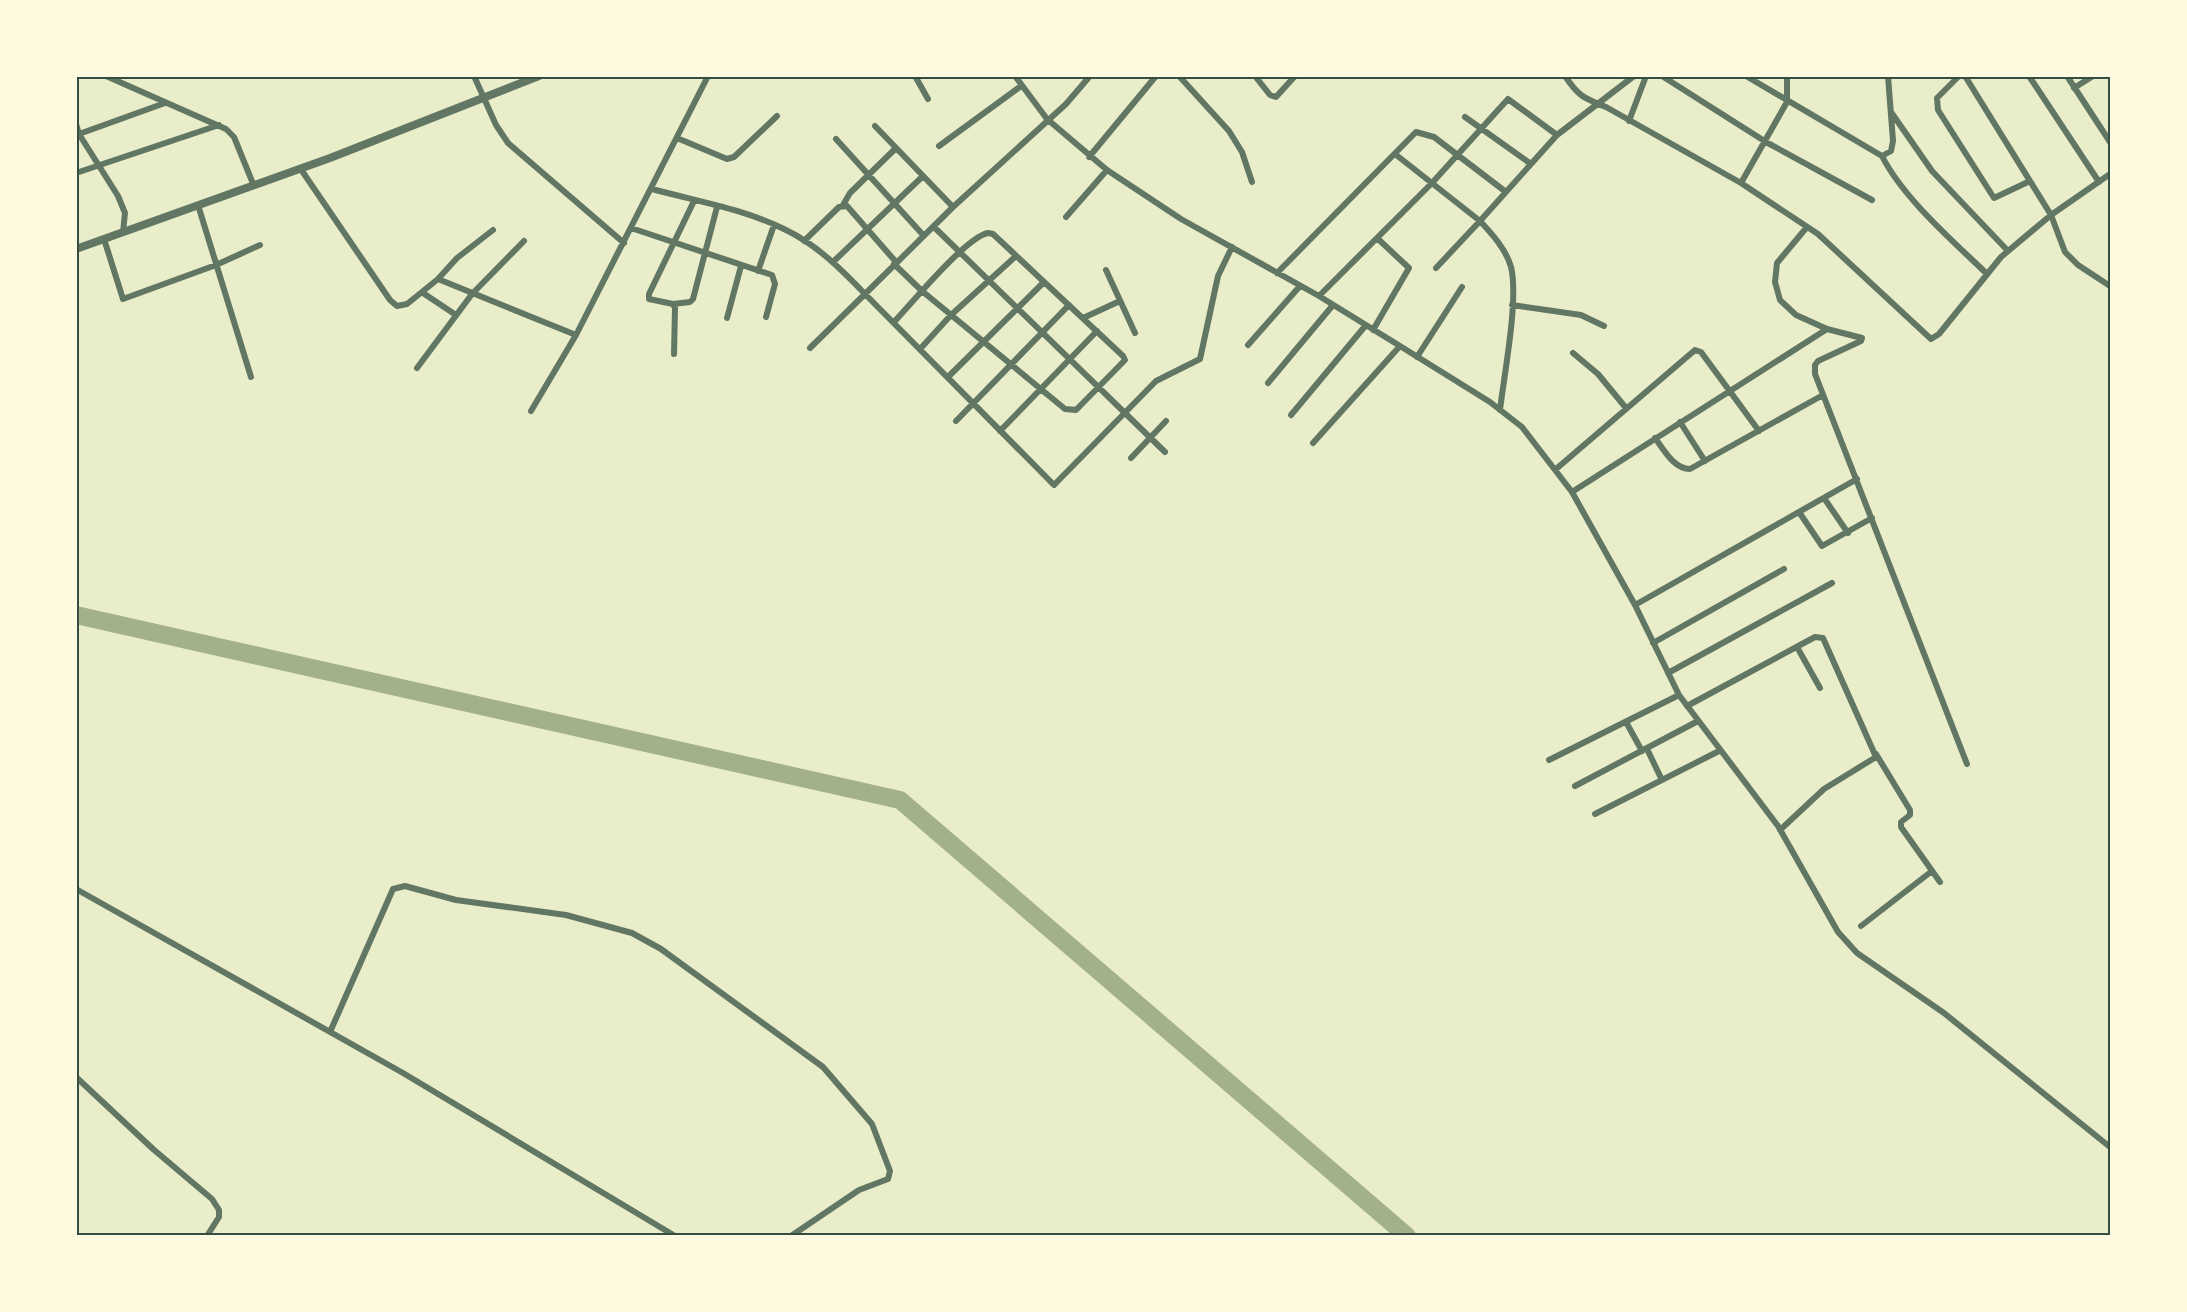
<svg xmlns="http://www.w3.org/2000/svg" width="2187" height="1312" font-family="Commissioner,sans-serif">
  <rect width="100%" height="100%" fill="#e9edc9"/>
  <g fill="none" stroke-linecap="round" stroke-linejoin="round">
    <path stroke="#a3b18a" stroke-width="18" d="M76,615L900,800L1407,1236"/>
    <path stroke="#617663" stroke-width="6" d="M106,76L226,129L234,137L254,186
      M474,76L496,125L508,143L624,243
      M915,76L928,99
      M1015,76L1047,119L1107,170L1181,219L1319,296L1400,346L1490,402L1522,427L1572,492L1635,605L1679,695L1778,826L1838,932L1857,953L1944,1013L2110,1147
      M1179,76L1229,131L1242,152L1252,182
      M1255,76L1270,95L1276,97L1295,76
      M1565,76C1579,97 1584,98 1606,107L1741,183L1818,234L1931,339L1939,334L2001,257L2051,215L2110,174
      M1662,76L1766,142L1872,200
      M1746,76L1882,156L1891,151L1893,141L1888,76
      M1959,76L1937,98L1938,110L1994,198L2030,181
      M1965,76L2051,215L2065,252L2078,265L2110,286
      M2029,76L2099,182
      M2067,76L2110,142
      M2074,88L2093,76
      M1891,112L1932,171L2008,251
      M1465,117L1531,164
      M1629,121L1646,76
      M76,124L79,134L118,196L125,213L123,232
      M875,126L953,207
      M79,134L165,103
      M677,138L727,159L734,157L777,116
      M836,139L924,236
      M939,146L1021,86
      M1395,154L1480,221L1436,268
      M1882,156C1903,198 1954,242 1987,274
      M1089,157L1156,76
      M300,168L390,300L397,306L407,304L438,279L576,335L708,76
      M76,173L219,125
      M1741,183L1787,102V76
      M652,189C696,201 745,209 786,230C817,245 841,269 865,294L953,207L1066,104L1090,76
      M198,205L251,377
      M843,205L850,193L896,148
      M1066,217L1107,170
      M934,227L1165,452
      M1807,227L1777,263L1775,282L1780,300L1796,315L1827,329L1862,338L1861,341L1818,361L1815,365V374L1967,764
      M631,228L772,275L775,284L766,317
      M104,239L123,299L216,265L260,245
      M804,241L839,207L847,206L896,262
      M833,262L923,176
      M1106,270L1135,333
      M758,271L774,225
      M1277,273L1416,132L1434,137L1506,192
      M438,279L457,258L493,230
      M423,293L456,315
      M1319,296L1432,183L1508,99L1557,135
      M673,304L690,302L693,299L717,207
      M1512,305L1581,315L1604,326
      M727,318L741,266
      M1083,318L1120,301
      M894,322C911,304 966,237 988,233L993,234L1123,356L1125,360L1076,410L1065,409L922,291L894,264
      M1373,330L1409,268L1377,238
      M1248,345L1300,286
      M810,348L865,294L1054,485L1156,381L1200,359L1218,276L1232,247
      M921,348L951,315L1016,256
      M1573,353L1598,374L1626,408
      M674,354L675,308L673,304L649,299V294L694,201
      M1417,357L1462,287
      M417,368L472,294L524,241
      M948,377L1044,282
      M1268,383L1333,305
      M1500,410C1504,375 1519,299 1511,267C1506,249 1492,234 1480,221L1557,135L1634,76
      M531,411L576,335
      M1291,415L1366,325
      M956,421L1069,305
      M1680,422L1705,461
      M1000,431L1097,331
      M1655,438C1664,450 1674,469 1690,469L1823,395
      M1313,443L1400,346
      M1131,458L1166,421
      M1556,469L1695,350L1701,352L1759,431
      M1572,492L1827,329
      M1824,498L1848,533
      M1799,512L1822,546L1872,518
      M1635,605L1857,479
      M1653,643L1784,569
      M1797,647L1820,688
      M1668,673L1832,583
      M1687,706L1815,637L1823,638L1876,757L1824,789L1780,830
      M1626,722L1642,751
      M1647,749L1662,780
      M1876,754L1910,810V815L1901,822V827L1940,882
      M1549,760L1679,695
      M1575,786L1698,721
      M1595,814L1719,751
      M76,889L403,1073L675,1236
      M1861,926L1932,871
      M330,1032L393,889L405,886L456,900L566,915L632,933L661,949L823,1067L872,1124L890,1171L888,1179L859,1190L791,1236
      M76,1077L153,1149L212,1199L219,1210V1217L207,1236"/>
    <path stroke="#617663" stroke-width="8" d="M76,249L330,158L539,76"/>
  </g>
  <rect width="2187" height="1312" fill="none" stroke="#fefae0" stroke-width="156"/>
  <rect x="78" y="78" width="2031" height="1156" fill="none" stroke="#344e41" stroke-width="2"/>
</svg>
